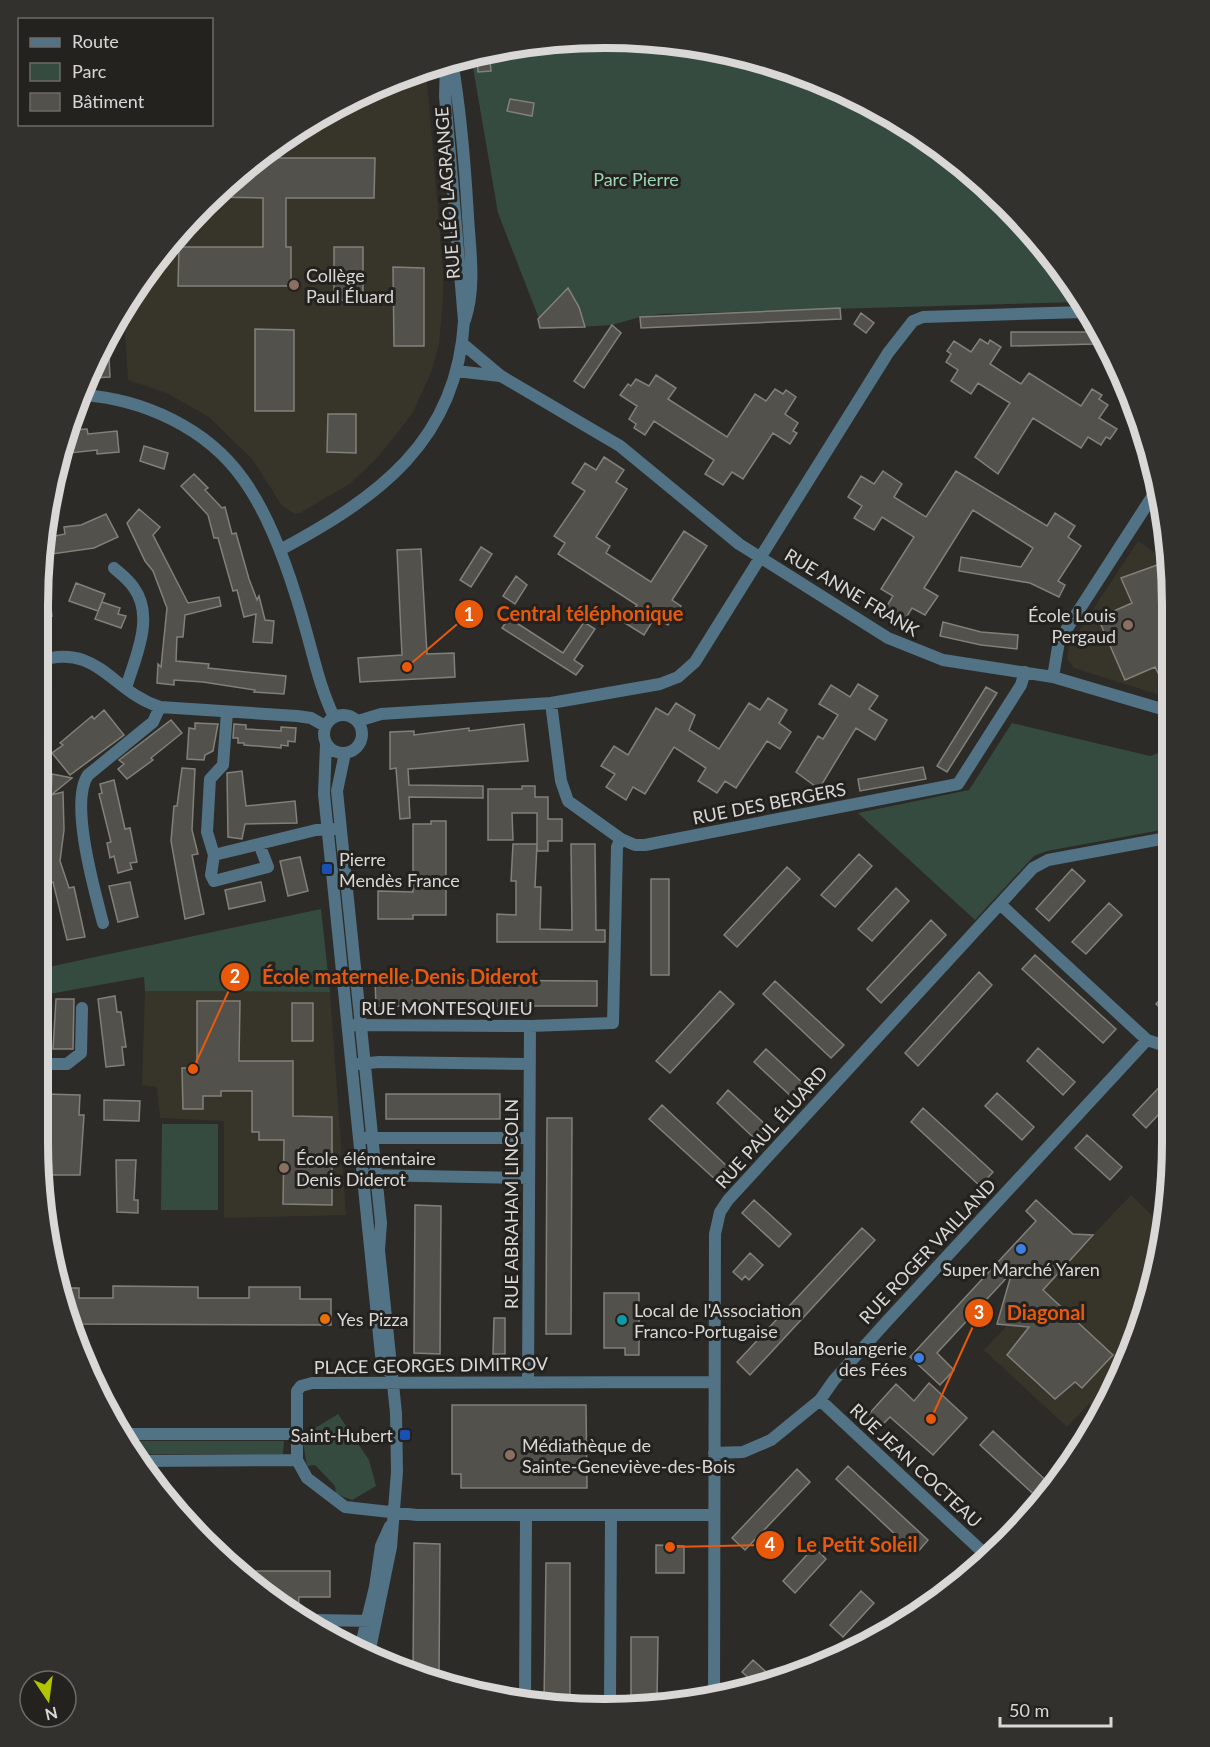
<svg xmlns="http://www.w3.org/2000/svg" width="1210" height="1747" font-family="Lato,sans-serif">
  <rect width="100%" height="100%" fill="#2c2b27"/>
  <path fill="#37342a" d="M426,69L443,270V300L439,344L431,373L412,414L379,456L351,483L300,513L295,514L282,506L253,460L209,417L167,393L128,380L124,315L204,203L290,133L388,81Z
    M1138,541L1168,562L1172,605V699L1074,668L1067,659L1069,646Z
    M145,991L330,992L346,1215L224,1218V1121L160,1118L157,1087L142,1085Z
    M1131,1195L1164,1227L1162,1253L1129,1359L1100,1414L1089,1404L1067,1427L984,1350Z"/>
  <path fill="#354b3f" d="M605,38L716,48L822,81L921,133L1007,204L1077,302L661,314L640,317L612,325L543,329L498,213L471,56L495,48Z
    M1012,723L1150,756L1172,748V828L1047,851L1034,856L975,920L858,813L969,790Z
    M321,909L330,992L145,991L144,977L38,996L39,969Z
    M162,1124H218V1210H161Z
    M338,1414L369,1460L376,1486L352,1500L336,1494L335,1486L315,1465L307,1466L302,1436Z
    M126,1441H284L283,1454H131Z"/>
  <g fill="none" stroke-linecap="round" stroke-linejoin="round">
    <path stroke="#0c172c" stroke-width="4.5" d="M821,80C837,99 865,115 889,117"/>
  </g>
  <path fill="#52514c" stroke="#81807b" stroke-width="1.5" d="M489,50L491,71L478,72L477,54Z
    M510,99L534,103L532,116L507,111Z
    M259,158H375L374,198H286V247H291V286H178L179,247H263V198L212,197Z
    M334,247H363V300H334Z
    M393,267L424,268V346H394Z
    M568,288L579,307L585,327L540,328L538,319Z
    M840,308L841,319L641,328L640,317Z
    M861,313L874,323L866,333L854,324Z
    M612,325L621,333L584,388L574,381Z
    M255,329L294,330V411H255Z
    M1011,332H1095V344L1011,346Z
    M108,338L110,377L91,378L96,354Z
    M980,339L988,344L990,340L1001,347L990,364L1021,384L1029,373L1081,406L1092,389L1102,395L1099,399L1108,405L1099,418L1117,429L1110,439L1106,437L1101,445L1088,437L1081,448L1033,418L998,474L975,457L1010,403L978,383L971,394L951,381L958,370L946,362L951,354L947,351L954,341L971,352Z
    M656,375L676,388L668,399L727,437L755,394L766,401L775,389L783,394L786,390L796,397L785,414L798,423L793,431L797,433L790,444L773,433L743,479L732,472L723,485L705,474L714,460L654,421L645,435L634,428L636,424L629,419L637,406L620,395L628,384L631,386L636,379L649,386Z
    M328,414H356V453L327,452Z
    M87,429L88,434L117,431L119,452L97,454V450L69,453L68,438L70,430Z
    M144,446L168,453L164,469L140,461Z
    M604,457L624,470L616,482L627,489L596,537L610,546L606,553L651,582L684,531L707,546L672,600L681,606L668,625L655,617L644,635L625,623L637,605L558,554L565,543L554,536L585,491L572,483L585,463L596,470Z
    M883,471L902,484L894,497L926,517L956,471L1047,526L1055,513L1075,526L1068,537L1081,546L1058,581L1065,585L1059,597L1030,583L959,571L961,557L1021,567L1033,548L973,510L924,588L938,596L925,615L912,608L904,621L885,609L893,596L881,589L914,537L882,517L874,530L854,518L862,506L848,497L861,476L874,484Z
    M194,474L208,488L205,490L222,508L225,507L232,534L236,533L249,579L257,600L259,596L265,620L274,621L272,643L253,642L256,614L244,617L237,590L233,591L218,538H214L208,515L181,486Z
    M139,509L160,527L153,535L188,603L219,597L221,606L185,615L183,637H177L176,661L209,664L208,668L286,676L284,694L254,692L255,690L203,682L174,680V685L157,683L158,664L161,667L167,608L153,571L145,561L127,523Z
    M106,514L118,537L94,548L52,554L50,537L65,534L64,527L81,525Z
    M481,547L492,554L471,587L460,580Z
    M421,549L427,654L454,653L455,677L360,682L358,658L402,655L397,550Z
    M1160,564L1171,589L1172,605V701L1155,667L1125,680L1098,618L1132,603L1121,578Z
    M516,576L527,585L515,604L503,596Z
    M76,583L105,594L98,611L69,601Z
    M50,599L52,616L38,618V600Z
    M102,602L120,608L118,614L126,616L121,628L95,619Z
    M509,618L563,653L584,622L595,629L574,660L583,666L576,675L502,628Z
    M943,622L981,632L1018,635L1017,649L981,645L940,636Z
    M858,684L878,696L869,709L887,720L875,740L856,728L819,789L796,772L818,736L823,739L838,715L819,704L831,685L850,697Z
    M986,687L997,693L947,772L937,766Z
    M768,698L787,710L779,723L791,732L780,749L767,741L736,788L725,781L717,793L698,781L706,768L674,747L645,794L633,787L626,800L606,787L615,774L601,766L614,746L628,755L656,708L668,715L676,703L695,715L689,730L719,749L749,703L760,710Z
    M104,710L124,735L70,775L52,753L63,745L60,743L92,716L94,719Z
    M171,720L182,733L151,758L153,760L127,779L118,769L124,764L119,760Z
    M195,723L218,724L213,751L205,755L204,760L187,759L189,728L195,729Z
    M234,724L246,725V729L281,731V727L296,728L295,742L288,741V746L281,745V748L244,745V743H238V738H233Z
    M524,724L528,761L408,769L409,785L483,786V798L409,797L410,818L400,819L396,768L390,769V732L414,731V735L469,728V731Z
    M923,767L926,779L860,791L858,779Z
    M182,768L195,769L192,830L198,854L192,855L204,914L185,919L171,841L174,806H177Z
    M242,771L246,806L295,801L297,823L245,824L242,839L228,837L227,773Z
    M52,774L72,778L51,795Z
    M114,780L125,829L130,828L137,862L130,863L132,869L118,873L114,856L110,858L107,843L111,842L99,794L102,793L100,784Z
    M522,786H535V797H548V819H562V841H548V851H537V813H512L513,840H488V789H522Z
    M63,792L64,830L60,861L69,888L74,887L85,937L67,940L53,882L47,883L41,865L43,797Z
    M431,821H446V915H413V919H378V891L413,892V824H431Z
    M513,844H537L535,887H541L540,929L572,930L571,844H595L596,930H605V942H497V914L516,915V881H511Z
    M859,854L872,866L835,907L821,895Z
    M300,857L308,891L288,896L280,861Z
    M787,867L800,879L737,947L724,935Z
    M1072,869L1085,881L1049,921L1036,909Z
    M651,879H669V975H651Z
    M130,882L138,917L118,922L109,886Z
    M261,882L265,901L229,909L225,890Z
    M896,888L909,901L872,941L858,929Z
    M1109,903L1122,915L1086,954L1072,942Z
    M931,920L946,935L881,1003L867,989Z
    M1035,955L1116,1029L1103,1043L1022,969Z
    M979,972L992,985L918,1066L905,1053Z
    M375,980L597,981V1006H376Z
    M775,981L844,1045L831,1058L763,994Z
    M1173,986V1019L1156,1004Z
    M720,991L734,1004L670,1073L656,1061Z
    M115,996L117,1012H121L126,1047H122L124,1065L106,1067L98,999Z
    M56,999H74L73,1049H53Z
    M197,1001H240L239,1061H293V1116L332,1117V1205L283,1204L284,1140H259V1132H252V1091H221V1096H203V1109H183L182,1068H197Z
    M292,1003H313V1041H292Z
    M1038,1048L1075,1082L1063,1095L1027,1061Z
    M766,1049L806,1086L794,1099L754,1062Z
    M1165,1081L1173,1089V1099L1146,1128L1133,1115Z
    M728,1090L768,1127L756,1140L717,1103Z
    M997,1093L1034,1127L1022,1140L985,1106Z
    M45,1094L80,1095L79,1115H84L80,1175H42L40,1148H45Z
    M386,1094H500V1119H386Z
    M104,1100L140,1101L139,1121L104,1120Z
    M662,1105L730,1169L718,1182L649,1119Z
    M923,1108L993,1172L980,1186L911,1122Z
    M547,1118H572L571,1334H546Z
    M1087,1135L1122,1167L1110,1180L1075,1148Z
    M116,1160H136L134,1200H138V1213L117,1212Z
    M754,1200L791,1234L779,1247L742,1213Z
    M1036,1200L1073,1234L1093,1235L1043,1290L1113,1355L1082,1388L1075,1382L1055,1399L1007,1355L1029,1327L997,1324L1012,1272L937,1353L954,1370L940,1385L910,1357L1036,1221L1026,1211Z
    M415,1205L441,1206L440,1354L414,1353Z
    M862,1228L875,1240L750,1375L737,1362Z
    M750,1253L763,1265L749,1280L745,1276L742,1280L733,1272Z
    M113,1286L198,1287V1298H249V1287H300V1299H331V1325L73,1324L57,1288H79V1298H113Z
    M604,1293H639V1355H625V1348H604Z
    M494,1318H505V1354H493Z
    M929,1383L967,1418L933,1455L890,1417L882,1425L869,1414L896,1384L914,1401Z
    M452,1405H586L587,1488H461V1474H452Z
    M993,1431L1053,1487L1041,1501L980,1445Z
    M848,1466L928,1540L916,1554L836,1479Z
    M797,1469L810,1482L745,1550L732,1538Z
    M414,1543L440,1544L439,1680L413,1673Z
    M656,1545L684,1546V1573H656Z
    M814,1547L826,1559L795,1593L783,1581Z
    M546,1563H570V1703L544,1704Z
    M234,1571H330V1597H299L298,1611Z
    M861,1591L874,1603L843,1637L830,1625Z
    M631,1637H658L657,1701H631Z
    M753,1660L774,1679L756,1685L742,1672Z"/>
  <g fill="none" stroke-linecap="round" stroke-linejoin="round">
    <path stroke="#527285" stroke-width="12" d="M452,61C461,112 465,164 468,216C470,251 476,287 465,320
      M463,344L501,376L620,446L739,544L888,638L943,660L1053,677L1172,712
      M456,371L500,376
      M82,395C143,399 207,428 243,479C273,520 294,586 307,634C315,663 321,690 334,717
      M280,550C377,498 457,442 464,321L445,96L446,63
      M114,568C121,574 129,580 134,588C155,617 135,658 126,688
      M38,661C99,642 110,691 160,707L297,716L311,718L325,726
      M1053,677L1059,641L1159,486
      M551,703L561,781L568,801L621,839L635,845H645L958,784L1021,685L1025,672
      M227,712L223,765L210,779L207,832L214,855L316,830L333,829
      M324 734a19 19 0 1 1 38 0a19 19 0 1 1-38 0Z
      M358,721L381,714L551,703L660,684L678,677L695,662L888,353L913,321L923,317L1084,312
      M326,744L324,794L381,1355L388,1371
      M345,753L337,791L381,1223L379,1250L396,1413L397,1472L391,1547L369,1654
      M214,855L211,875L214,881L268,867L259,844
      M1000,904L1147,1040L1172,1048
      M103,923C95,892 69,802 88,775L153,722L160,707
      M354,1025L530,1026L613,1023L617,847L621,839
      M38,1064H67L81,1053L82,1008
      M358,1064L379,1062L530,1064
      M365,1138H529
      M368,1175L529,1178
      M528,1382L530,1026
      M820,1400L988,1557
      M123,1434H296
      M714,1453L743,1452L771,1440L820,1400L834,1380L888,1320L1147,1040
      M136,1461L297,1460
      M714,1515H417L345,1507L307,1478L297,1460V1391L301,1386L312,1383L714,1382
      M314,1620L373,1621
      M360,1649L375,1587L381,1546L390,1526
      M714,1699L715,1234L720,1212L728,1200L1033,868L1048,860L1172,837
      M610,1702L611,1516
      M525,1703L526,1517"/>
  </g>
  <g fill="#8d6e63" stroke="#23221e" stroke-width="2">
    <circle cx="294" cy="285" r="6"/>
    <circle cx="1128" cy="625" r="6"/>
    <circle cx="284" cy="1168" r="6"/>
    <circle cx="510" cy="1455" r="6"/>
  </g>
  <g fill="#1a4fb4" stroke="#23221e" stroke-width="2">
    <rect x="321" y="863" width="12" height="12" rx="3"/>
    <rect x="399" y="1429" width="12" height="12" rx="3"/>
  </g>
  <g fill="#3f7fe0" stroke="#23221e" stroke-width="2">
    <circle cx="1021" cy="1249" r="6"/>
    <circle cx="919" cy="1358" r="6"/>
  </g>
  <circle fill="#e8710a" stroke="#23221e" stroke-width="2" cx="325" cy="1319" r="6"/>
  <circle fill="#0f9aa8" stroke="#23221e" stroke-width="2" cx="622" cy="1320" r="6"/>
  <g text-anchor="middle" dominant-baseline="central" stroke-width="6" stroke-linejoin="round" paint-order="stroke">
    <g font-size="18" fill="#9cd7b7" stroke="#23221e">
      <text x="636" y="179">Parc Pierre</text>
    </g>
    <g font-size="18" fill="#d9d8d6" stroke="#23221e">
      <text transform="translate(447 193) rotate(-94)">RUE LÉO LAGRANGE</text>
      <text transform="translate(852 592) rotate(31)">RUE ANNE FRANK</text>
      <text transform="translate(769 803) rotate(-11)">RUE DES BERGERS</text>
      <text x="447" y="1008">RUE MONTESQUIEU</text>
      <text transform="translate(771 1127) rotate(-48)">RUE PAUL ÉLUARD</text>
      <text transform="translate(511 1204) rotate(-90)">RUE ABRAHAM LINCOLN</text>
      <text transform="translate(927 1251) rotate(-47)">RUE ROGER VAILLAND</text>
      <text transform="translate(431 1365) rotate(-1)">PLACE GEORGES DIMITROV</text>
      <text transform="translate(916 1465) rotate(43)">RUE JEAN COCTEAU</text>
    </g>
    <g font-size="18" fill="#d9d8d6" stroke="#23221e" text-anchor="start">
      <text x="306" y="275">Collège<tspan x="306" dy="21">Paul Éluard</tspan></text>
      <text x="1116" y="615" text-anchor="end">École Louis<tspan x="1116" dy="21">Pergaud</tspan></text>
      <text x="339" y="859">Pierre<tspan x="339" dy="21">Mendès France</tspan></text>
      <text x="296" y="1158">École élémentaire<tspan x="296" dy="21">Denis Diderot</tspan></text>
      <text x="1021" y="1269" text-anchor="middle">Super Marché Yaren</text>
      <text x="634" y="1310">Local de l'Association<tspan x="634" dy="21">Franco-Portugaise</tspan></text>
      <text x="337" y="1319">Yes Pizza</text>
      <text x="907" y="1348" text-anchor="end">Boulangerie<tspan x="907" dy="21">des Fées</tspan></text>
      <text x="393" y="1435" text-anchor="end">Saint-Hubert</text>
      <text x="522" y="1445">Médiathèque de<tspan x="522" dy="21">Sainte-Geneviève-des-Bois</tspan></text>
    </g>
  </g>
  <path d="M0 0H1210V1747H0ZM605 48H605A557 557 0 0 1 1162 605V1142A557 557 0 0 1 605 1699H605A557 557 0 0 1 48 1142V605A557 557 0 0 1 605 48Z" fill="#32312d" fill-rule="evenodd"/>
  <path fill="none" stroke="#d9d8d6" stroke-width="8" d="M605 48H605A557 557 0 0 1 1162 605V1142A557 557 0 0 1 605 1699H605A557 557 0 0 1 48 1142V605A557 557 0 0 1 605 48Z"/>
  <path fill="none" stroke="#e8590c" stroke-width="2" d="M407 667L469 614M193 1069L235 977M931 1419L979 1313M670 1547L770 1545"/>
  <g fill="#e8590c" stroke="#23221e" stroke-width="2">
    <circle cx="407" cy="667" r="6"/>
    <circle cx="193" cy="1069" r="6"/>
    <circle cx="931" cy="1419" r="6"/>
    <circle cx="670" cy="1547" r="6"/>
    <circle cx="469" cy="614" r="15"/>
    <circle cx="235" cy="977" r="15"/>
    <circle cx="979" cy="1313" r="15"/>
    <circle cx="770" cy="1545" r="15"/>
  </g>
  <g font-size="18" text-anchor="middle" font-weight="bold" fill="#fff">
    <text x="469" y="621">1</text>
    <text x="235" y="983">2</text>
    <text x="979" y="1319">3</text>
    <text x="770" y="1551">4</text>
  </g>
  <g font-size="20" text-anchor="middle" font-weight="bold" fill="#e8590c" stroke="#23221e" stroke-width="6" stroke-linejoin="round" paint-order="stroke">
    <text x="590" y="621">Central téléphonique</text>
    <text x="400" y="984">École maternelle Denis Diderot</text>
    <text x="1046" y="1320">Diagonal</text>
    <text x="857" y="1552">Le Petit Soleil</text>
  </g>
  <rect x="18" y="18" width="195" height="108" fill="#23221e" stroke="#6c6b68" stroke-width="1.5"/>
  <rect x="30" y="38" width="30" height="9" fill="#527285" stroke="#6c6b68" stroke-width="1.5"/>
  <text x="72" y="48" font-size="18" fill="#d9d8d6">Route</text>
  <rect x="30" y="63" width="30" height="18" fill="#354b3f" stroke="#6c6b68" stroke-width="1.5"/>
  <text x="72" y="78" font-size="18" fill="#d9d8d6">Parc</text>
  <rect x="30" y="93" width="30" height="18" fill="#52514c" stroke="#6c6b68" stroke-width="1.5"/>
  <text x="72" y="108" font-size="18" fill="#d9d8d6">Bâtiment</text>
  <g transform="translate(48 1699) rotate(167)"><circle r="28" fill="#23221e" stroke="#6c6b68" stroke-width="1.5"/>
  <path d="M0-4.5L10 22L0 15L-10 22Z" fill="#b1c500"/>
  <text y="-9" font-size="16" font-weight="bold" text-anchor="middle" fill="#d9d8d6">N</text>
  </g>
  <path d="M1000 1717v9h111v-9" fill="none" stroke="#d9d8d6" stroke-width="3"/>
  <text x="1009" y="1717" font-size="18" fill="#d9d8d6" stroke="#23221e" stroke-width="4.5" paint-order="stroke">50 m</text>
</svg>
